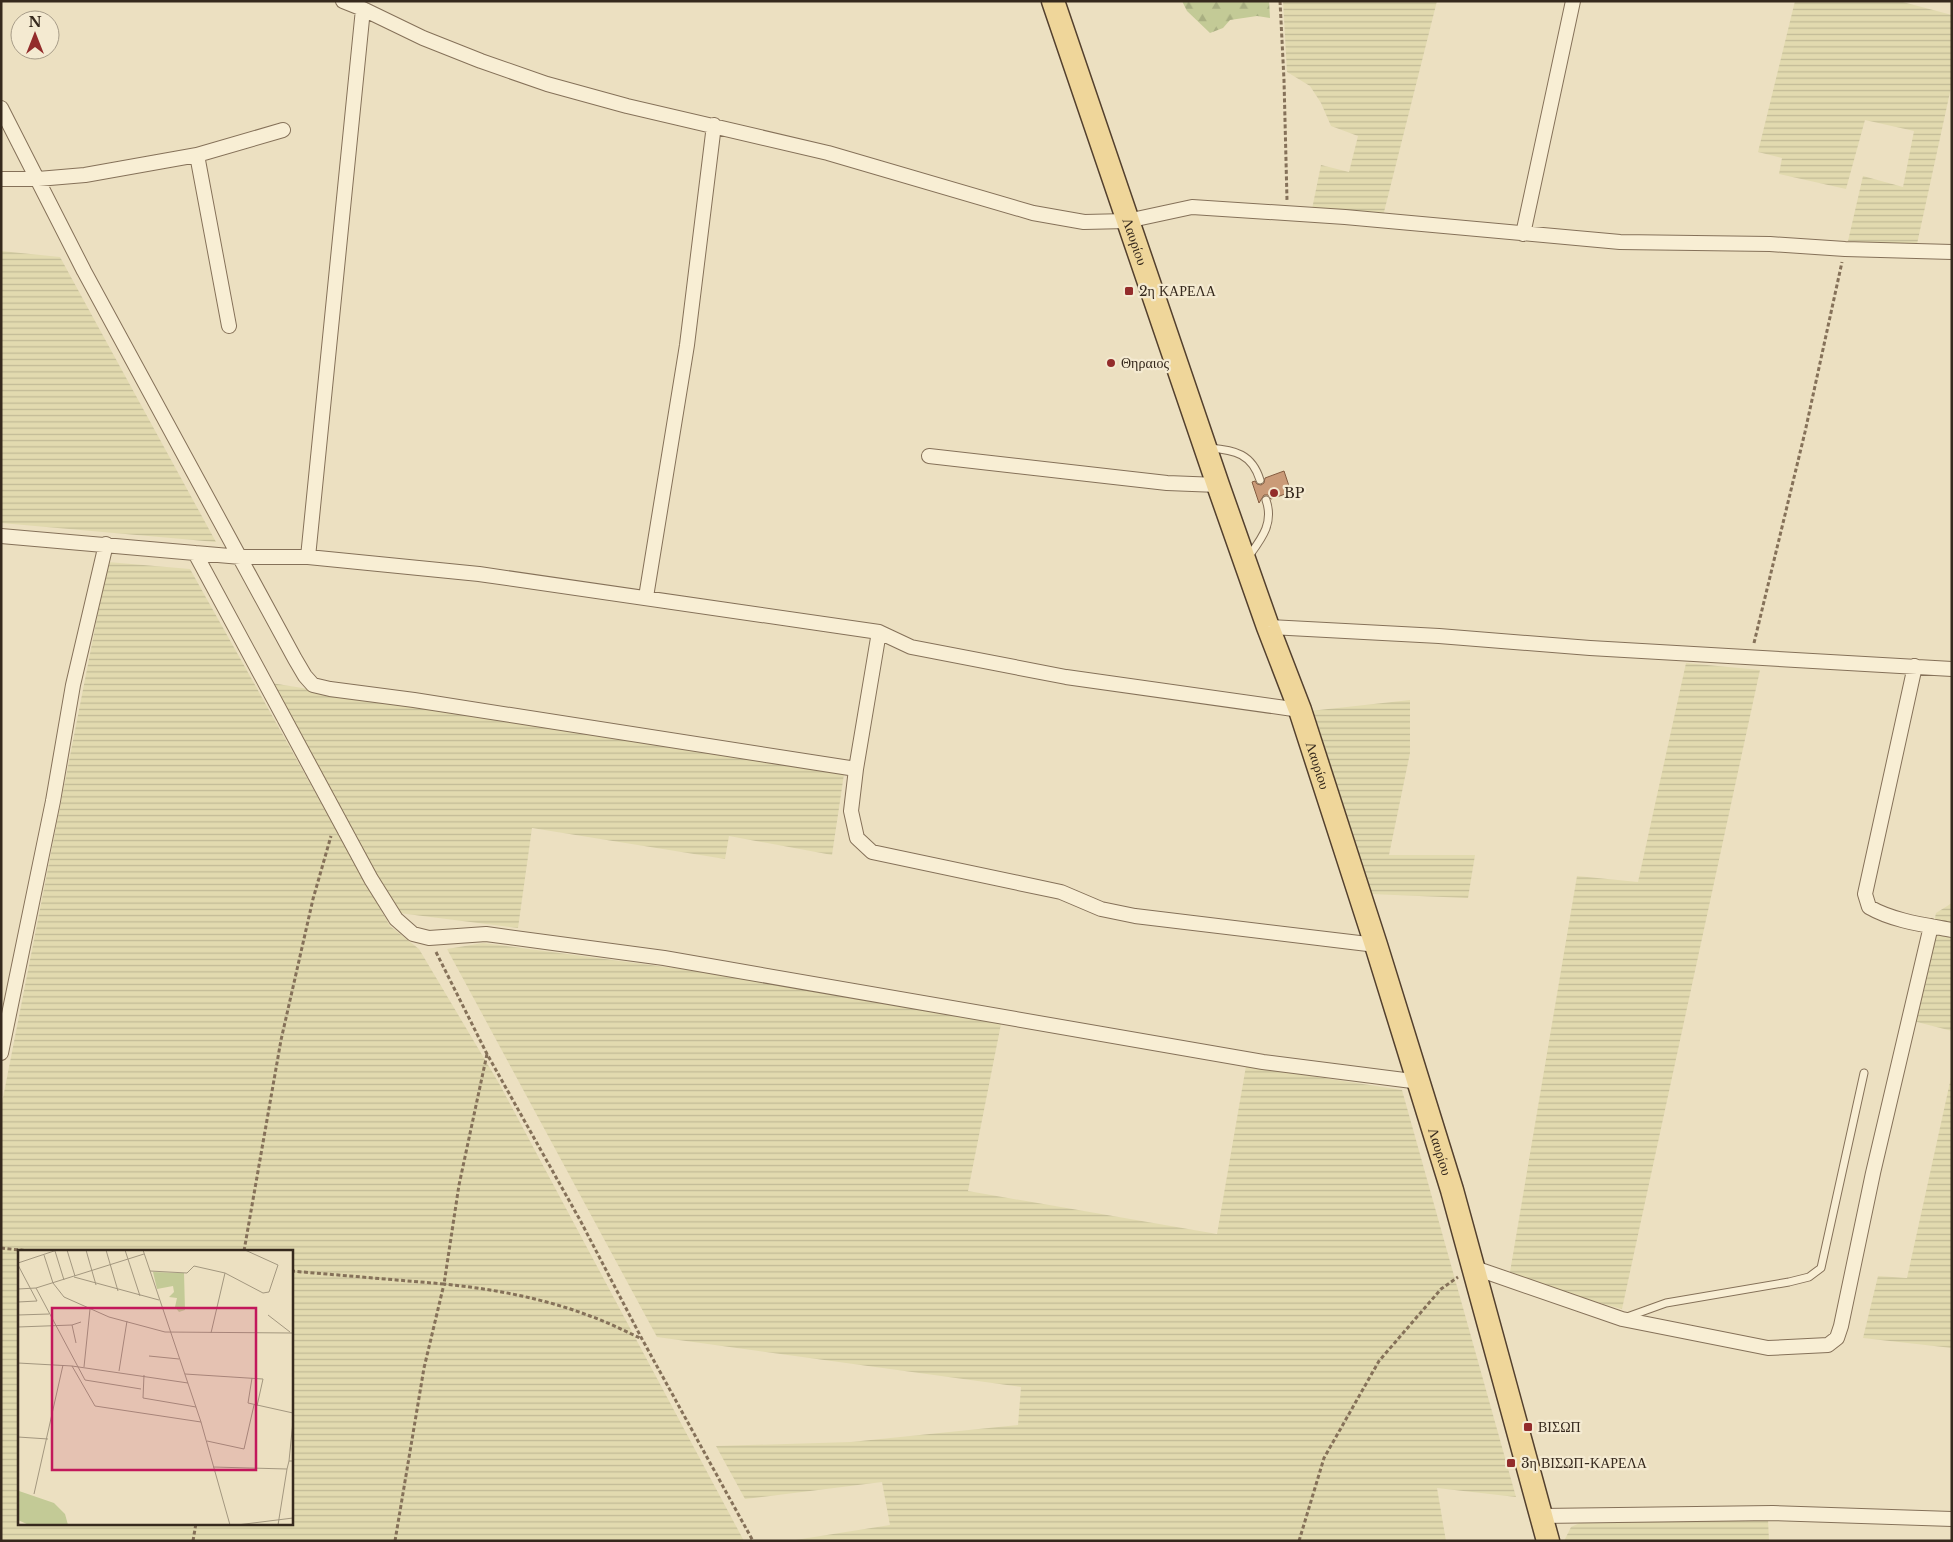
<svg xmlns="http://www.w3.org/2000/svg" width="1953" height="1542" font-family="'Libre Baskerville',serif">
  <defs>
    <pattern id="farmland-rules" width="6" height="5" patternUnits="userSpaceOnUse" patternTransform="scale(1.25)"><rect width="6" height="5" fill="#e2daaf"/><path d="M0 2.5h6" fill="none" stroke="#c2bb96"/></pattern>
    <pattern id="forest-firs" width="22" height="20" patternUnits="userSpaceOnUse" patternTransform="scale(1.25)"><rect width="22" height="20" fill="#c3ca96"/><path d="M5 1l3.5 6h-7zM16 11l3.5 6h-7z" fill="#a8ae81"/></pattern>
  </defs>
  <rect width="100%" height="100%" fill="#ece0c1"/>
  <path fill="url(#farmland-rules)" fill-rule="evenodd" d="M1283,1H1437L1383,216L1312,209L1321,165L1349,172L1358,136L1331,126L1321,103L1310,86L1287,72Z
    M1795,1H1899L1952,15V83L1917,244L1848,241L1863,176L1903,187L1914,131L1865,120L1846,189L1779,174L1782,158L1758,152Z
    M1,251L60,257L216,542L1,523Z
    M108,562L190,569L390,926L419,949L500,1085L744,1541H1V1108ZM19,1251H291V1523H19Z
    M1686,663L1760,670L1622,1309L1509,1278L1577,876L1638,882Z
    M271,683L844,774L832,855L729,836L725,859L532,828L518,928L399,913L318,771Z
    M1410,700V753L1389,855H1475L1468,898L1370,894L1310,711Z
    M1952,903V1031L1913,1021L1936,913Z
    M483,943L719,974L1001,1024L968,1191L1217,1234L1246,1066L1402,1090L1516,1497L1437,1488L1446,1541H789L890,1525L882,1482L745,1499L716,1446L851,1442L1018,1425L1021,1387L657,1337L447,949Z
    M1952,1073V1348L1863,1338L1878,1276L1907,1278Z
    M1768,1519L1769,1541H1564L1571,1527L1582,1522Z"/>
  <path fill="url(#forest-firs)" d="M1182,1H1269L1270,18L1257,16L1230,20L1223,28L1210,33L1187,11Z"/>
  <path fill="#ca9b78" stroke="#845c40" d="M1284,471L1291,492L1271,499L1268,495H1264L1259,503L1252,482L1255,481L1257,484L1261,485L1264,483L1265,478Z"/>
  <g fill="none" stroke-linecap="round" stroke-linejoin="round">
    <defs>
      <path id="service" d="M1210,448C1235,450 1252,454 1260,480
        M1249,556C1262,538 1274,523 1266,500
        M1627,1317L1666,1303L1789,1282L1809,1277L1821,1268L1864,1073"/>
      <path id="minor" d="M343,1L363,9L423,38L481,61L547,84L627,106L828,153L1033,213L1084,222L1127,221L1192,207L1345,217L1620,242L1770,244L1845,249L1952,252
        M1,108L84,271L295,659L305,676L313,685L330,689L414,700L856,769
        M1,179H38L85,175L197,155
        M1523,234L1573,1
        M229,326L197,155L283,130
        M929,456L1167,483L1218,485
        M1,536L195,553
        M308,557L363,9
        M646,597L687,345L714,125
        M1268,627L1439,636L1590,648L1952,669
        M879,632L856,769L851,811L857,838L872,852L1061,892L1101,909L1135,916L1376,945
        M1915,666L1865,894L1869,907C1893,921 1925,925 1952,930
        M1300,710L1066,677L911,647L879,632L479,574L308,557H241L195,553L371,879L396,919L413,934L429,938L486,934L664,958L1263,1062L1420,1082
        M1,1053L53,801L73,685L106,544
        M1472,1267L1622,1319L1768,1348L1828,1345L1837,1338L1841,1326L1873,1173L1931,926
        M1541,1516L1773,1513L1952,1519"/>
      <g id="primary">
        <path id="s1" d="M1053,1L1218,485L1268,627L1300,710L1376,945L1452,1190L1548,1541"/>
      </g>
    </defs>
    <use href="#service" stroke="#857159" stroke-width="9"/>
    <use href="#minor" stroke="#857159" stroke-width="16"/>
    <use href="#primary" stroke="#53402e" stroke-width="25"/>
    <path stroke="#857159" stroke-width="3" stroke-dasharray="4 2.5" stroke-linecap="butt" d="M1280,1L1284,80L1287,200
      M1754,643L1805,432L1842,262
      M436,952L487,1054L580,1220L642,1339L753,1541
      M1,1248L29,1251
      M244,1251L281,1040L313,899L331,836
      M291,1271L444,1284L459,1185L487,1054
      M193,1541L196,1523
      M395,1541L424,1368L444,1284C493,1289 543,1298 590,1316C607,1322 625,1331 642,1339
      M1299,1541L1324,1458L1379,1361L1441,1289L1458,1277"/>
    <use href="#service" stroke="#f8eed4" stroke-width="7"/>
    <use href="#minor" stroke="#f8eed4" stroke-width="14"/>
    <use href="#primary" stroke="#efd69a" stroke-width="22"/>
  </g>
  <g fill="#932c2b" stroke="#f4ead1" stroke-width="2">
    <rect x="1124" y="286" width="10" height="10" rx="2.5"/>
    <circle cx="1111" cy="363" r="5"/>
    <circle cx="1274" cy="493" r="5"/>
    <rect x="1523" y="1422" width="10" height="10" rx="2.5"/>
    <rect x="1506" y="1458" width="10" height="10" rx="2.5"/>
  </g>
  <g text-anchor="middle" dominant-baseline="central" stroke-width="4.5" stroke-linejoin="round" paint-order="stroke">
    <g font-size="14" fill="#36291d" stroke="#f4ead1">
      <text stroke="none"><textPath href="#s1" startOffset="254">Λαυρίου</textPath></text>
      <text stroke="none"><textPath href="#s1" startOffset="809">Λαυρίου</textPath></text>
      <text stroke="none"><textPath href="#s1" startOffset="1214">Λαυρίου</textPath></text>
    </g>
    <g font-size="14" fill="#36291d" stroke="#f4ead1" text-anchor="start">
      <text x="1139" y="291">2η ΚΑΡΕΛΑ</text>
      <text x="1121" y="363">Θηραιος</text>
      <text x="1284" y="493">BP</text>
      <text x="1538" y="1427">ΒΙΣΩΠ</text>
      <text x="1521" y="1463">3η ΒΙΣΩΠ-ΚΑΡΕΛΑ</text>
    </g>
  </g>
  <g transform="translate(18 1250)">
    <rect width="275" height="275" fill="#ece0c1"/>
    <path d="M135,22L166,23L167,60L161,62L157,57L159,48L151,47L156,42L155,36L139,39ZM1,241L36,253L47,264L50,275H11L0,270Z" fill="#c3ca96"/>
    <path fill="none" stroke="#a3977f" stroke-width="1" d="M49,0L57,26M68,0L78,35M88,0L100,41M107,0L122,46M125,0L183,172L212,275M37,1L46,30M26,5L35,33L46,47L91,67L147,82L275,83M0,13L39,0M0,15L19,51L0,52M132,21L169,23L176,16L207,23L193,83M207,23L245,43L251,42L260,15L227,0M56,27L141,50M18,38L67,130L123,139M0,39L18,38L126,4M0,65L31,64M250,65L272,82M0,77L54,75M58,93L54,75L63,72M131,106L161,109M0,113L54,116M66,117L72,59M101,121L109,71M167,124L245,129L239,156M126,125L125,148L178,157M234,128L230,153L275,163M170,133L54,116L77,156L183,172M0,187L30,189M189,191L226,199L236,155M271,211L275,171M195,217L269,219L271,211H275M16,244L45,115M219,275L275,268M260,275L269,219"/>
    <path fill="#c2185b" fill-opacity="0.15" stroke="#c2185b" stroke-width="2.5" d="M34,58H238V220H34Z"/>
    <rect width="275" height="275" fill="none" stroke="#36291d" stroke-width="2.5"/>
  </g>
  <rect width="1953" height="1542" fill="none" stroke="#36291d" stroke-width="5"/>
  <g transform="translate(35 35)"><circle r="24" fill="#f4ead1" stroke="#a89d89"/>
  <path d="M0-4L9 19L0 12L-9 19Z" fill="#932c2b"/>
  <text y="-8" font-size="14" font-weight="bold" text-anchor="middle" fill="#36291d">N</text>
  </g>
</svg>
